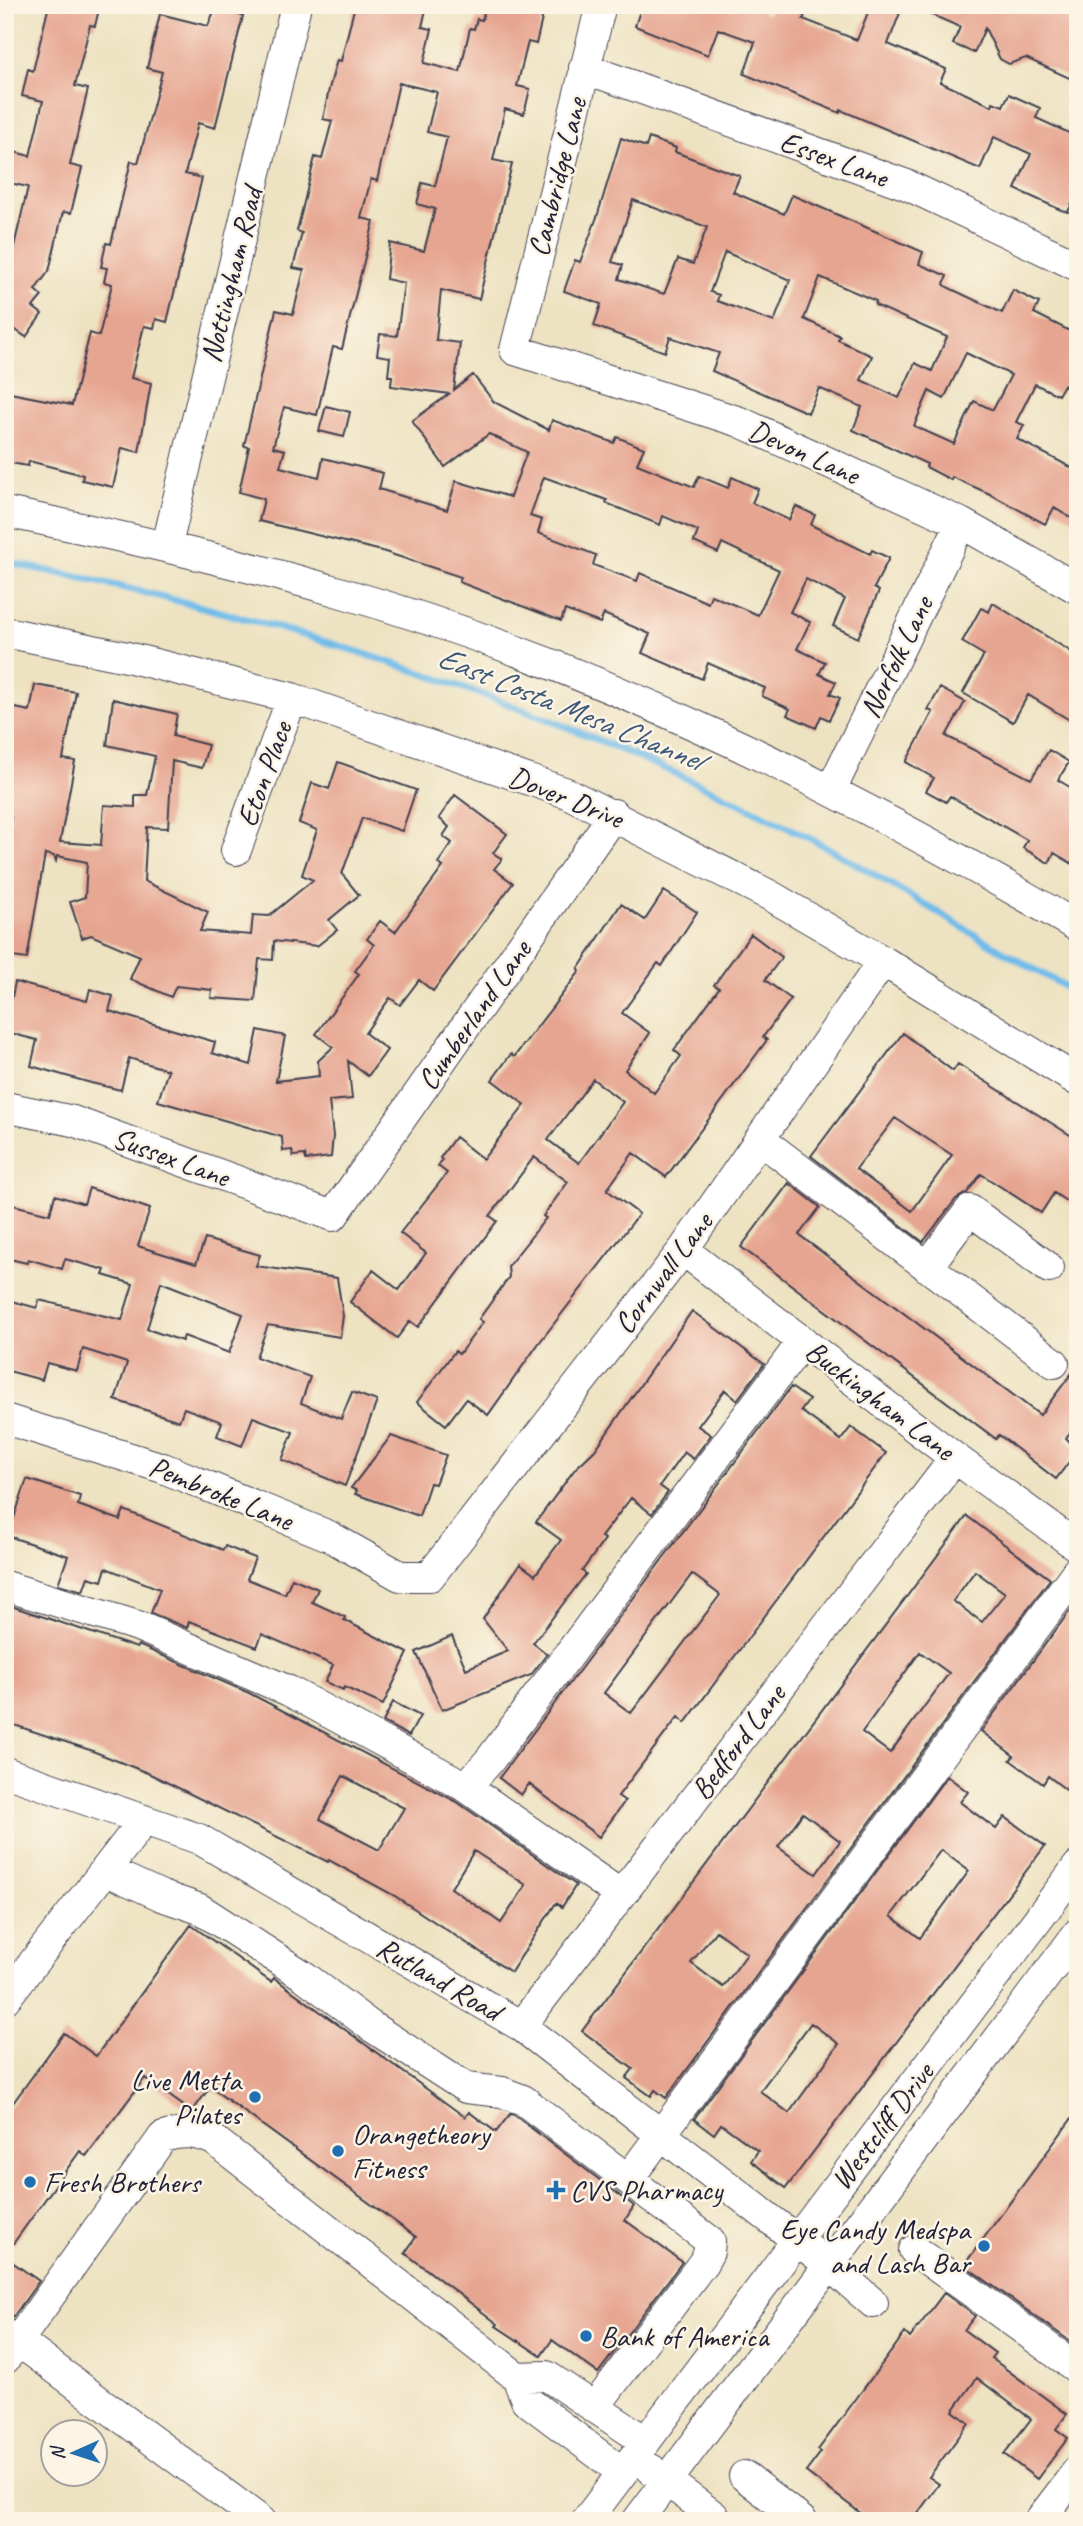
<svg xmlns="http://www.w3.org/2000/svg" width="1083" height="2526" font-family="Caveat,sans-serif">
  <rect width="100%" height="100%" fill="#fcf5e5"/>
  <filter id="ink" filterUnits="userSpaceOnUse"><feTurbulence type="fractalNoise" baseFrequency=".0143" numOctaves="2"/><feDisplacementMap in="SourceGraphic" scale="14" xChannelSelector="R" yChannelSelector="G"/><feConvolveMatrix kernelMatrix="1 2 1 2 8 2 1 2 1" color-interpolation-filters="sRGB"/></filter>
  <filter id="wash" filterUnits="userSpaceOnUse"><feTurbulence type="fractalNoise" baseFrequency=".00686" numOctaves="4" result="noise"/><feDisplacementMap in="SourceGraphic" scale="28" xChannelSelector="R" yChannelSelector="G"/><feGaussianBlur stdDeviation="1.57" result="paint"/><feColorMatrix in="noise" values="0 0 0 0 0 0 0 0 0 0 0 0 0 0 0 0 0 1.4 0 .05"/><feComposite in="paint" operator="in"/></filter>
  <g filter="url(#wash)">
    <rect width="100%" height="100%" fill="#ede2c1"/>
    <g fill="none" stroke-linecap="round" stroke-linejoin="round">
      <path stroke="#71bcea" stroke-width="7" d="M5,562C286,617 555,707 809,838C901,886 986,946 1078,993"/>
    </g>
    <g id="blocks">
      <path fill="#e6a591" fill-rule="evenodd" d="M49,5H100L95,26L90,25L75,86L88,89L70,165L82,168L71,213L63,212L49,271L35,290L42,296L33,307L42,314L26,337L5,323V260L10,263L28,187L5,182V169L10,151L30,156L43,101L22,96L28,69L33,71Z
        M355,5H427L422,27L432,29L424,63L460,72L470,28L474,29L477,19L482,20L486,5H526L544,10L536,44L528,42L517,86L530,89L524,114L505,109L493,160L512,164L479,299L441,290L436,340L460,343L454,390L473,375L494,402L549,430L552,420L614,443L617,437L644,448L637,464L694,487L699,476L728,488L732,477L758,489L752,503L789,520L796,506L815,515L811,525L870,554L872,550L889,558L874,588L879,591L858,638L833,626L845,599L806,579L790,612L810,622L797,649L825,662L819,674L836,682L830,694L840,698L829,720L821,716L816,728L787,715L790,709L762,696L765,688L708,663L702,679L642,653L650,634L604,614L600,623L565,610L561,621L459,582L461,577L382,551L259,521L264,499L239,492L249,447L244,446L276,310L293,314L304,270L293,268L302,233L297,231L315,157L322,159L332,121L323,119L329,89L337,60L341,61ZM399,83L437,92L427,132L447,137L435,186L422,183L417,204L435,209L424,251L390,243L386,279L404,283L397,336L380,334L377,355L390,357L388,376H392L391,386L449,394L412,421L445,467L489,434L527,452L510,497L456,481L447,510L379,489L383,473L323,458L319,477L280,467L285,450L273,447L284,407L317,415L333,347L342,349L374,221L361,218L371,179L377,181ZM544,477L607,500L606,503L660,525L663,516L698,531L694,542L718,553L722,543L779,570L758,615L711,595L708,603L640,573L637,581L593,565L596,555L538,533L542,520L530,516Z
        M642,5H745L768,14L770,9L776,11L779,5L805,15L803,19L857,40L871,5H903L888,44L946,69L940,82L992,106L993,102L1003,106L1009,94L1040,108L1036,118L1078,137V191L1068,212L1061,210L1015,189L1031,154L994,137L980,169L841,110L840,113L744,74L755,42L718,29L708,55L635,26Z
        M909,5H1053L1078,16V82L1026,58L1009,64L1000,59L985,28L974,53L953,44L960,27Z
        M215,9L243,16L215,128L198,123L185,174L202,178L167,322L156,319L154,328L144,326L131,378L151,383L139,452L122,448L113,487L82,480L83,475L29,461L28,466L5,462V392L72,405L90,333L99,336L112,284L104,282L107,268L101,267L106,243L111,244L131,161L138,163L162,72L147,68L160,14L208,26Z
        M621,138L646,147L649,138L676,148L675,152L740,176L733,192L784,214L792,195L815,205L923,252L919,264L947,276L944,284L947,287L1002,313L1013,290L1039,303L1034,313L1078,335V374L1070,389L1064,385L1058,395L1035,384L1016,422L1024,425L1017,439L1078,471V522L1054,508L1045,524L990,494L952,477L951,480L926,467L927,464L853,430L862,407L819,388L808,413L712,371L719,353L670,337L665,352L594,326L601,304L564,291L575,260L580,262L597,217ZM633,200L707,227L693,264L678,259L664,294L619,279L623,265L612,262ZM725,252L790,280L774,322L717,301L719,295L710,292ZM820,277L876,301L875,305L947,337L932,371L915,363L899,398L861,380L872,356L838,340L840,336L804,319ZM966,353L1011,375L993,410L974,401L954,444L914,426L929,391L944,399Z
        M326,406L350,412L344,437L319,431Z
        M993,603L1078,656V725L1028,695L1013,722L963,693L984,655L962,642L981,608L989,612Z
        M35,685L76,692L63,759L75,761L60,842L101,845L104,805L135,807V795H147L155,756L107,745L113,699L177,714L173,736L208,745L202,768L172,761L168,828L147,827L144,881L208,912L200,931L251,935L253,915L269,916L313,880L302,875L317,830L299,823L312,783L329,789L338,762L416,790L402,831L362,818L342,874L359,895L329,920L337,930L317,946L274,941L273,960L259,959L255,1001L211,998L212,990L176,986L171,997L130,979L140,956L91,935L82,938L70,902L85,897L87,862L57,856L56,861L54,856L45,854L27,959L5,956V852L11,817L5,816V706L30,711Z
        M940,688L965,702L946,736L1031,779L1049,750L1069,762L1058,780L1078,792V867L1054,853L1049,863L1023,848L1027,840L950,796L946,802L926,791L934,778L906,762L933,712L928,710Z
        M455,795L507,834L493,853L502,859L494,869L513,883L433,991L419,980L400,1005L390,998L365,1033L387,1050L368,1076L348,1061L352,1099L329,1101L333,1136L331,1157L306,1160L305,1155L293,1156L292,1150L283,1151L282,1137L158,1101L168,1070L129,1058L121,1090L91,1083L31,1066L37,1040L5,1032L15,982L87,1001L90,989L113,996L109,1011L215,1042L212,1053L251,1065L258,1030L285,1036L276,1081L319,1076L318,1061L333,1047L316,1034L359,974L355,971L374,945L367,939L380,921L395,932L443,867L438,863L452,843L443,836L449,827L439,818Z
        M664,891L697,912L662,966L658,963L622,1013L650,1033L625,1070L654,1093L681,1056L674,1050L719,988L714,985L751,934L782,957L765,980L791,999L763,1037L767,1040L666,1177L633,1153L607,1190L639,1214L539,1343L488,1415L466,1399L446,1425L417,1402L455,1351L459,1354L483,1322L479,1319L509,1277L508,1266L546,1218L543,1216L568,1182L534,1157L490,1216L497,1221L418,1327L410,1321L397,1338L350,1302L373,1270L399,1290L426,1253L400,1233L447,1173L438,1166L442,1160L440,1158L455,1137L483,1159L525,1105L492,1080L511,1054L514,1057L580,971L578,969L621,904L645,920ZM593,1079L623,1102L579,1163L548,1140Z
        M903,1033L953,1071L958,1064L1078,1140V1209L1054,1193L1041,1213L981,1174L967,1193L956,1199L923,1242L811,1156ZM895,1118L952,1155L912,1211L856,1169Z
        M789,1183L820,1207L799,1235L1040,1415L1078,1365V1422L1066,1438L1078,1450L1056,1479L999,1435L996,1439L741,1247Z
        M89,1188L150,1209L138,1246L196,1264L205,1239L260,1255L256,1266L337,1278L343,1316L340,1337L268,1325L256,1357L310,1377L301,1403L341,1419L352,1392L377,1401L345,1486L282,1460L293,1432L253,1417L242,1446L217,1436L222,1422L184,1408L179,1421L115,1400L127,1363L83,1349L77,1371L47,1363L42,1380L5,1370V1299L37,1308L39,1300L122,1320L133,1284L103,1275L105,1270L65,1259L62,1269L28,1259L27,1263L5,1258V1203L50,1214L55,1195L84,1204ZM161,1282L243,1314L229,1353L184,1336L182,1341L147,1329Z
        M692,1311L764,1364L737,1400L725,1390L698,1426L711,1435L693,1459L684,1452L660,1486L668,1492L652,1514L631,1498L601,1537L605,1539L582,1571L586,1574L533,1643L547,1654L531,1675L442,1710L416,1652L452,1636L466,1669L508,1651L483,1619L520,1564L535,1575L561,1540L536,1522L575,1469L595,1450Z
        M791,1387L809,1400L801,1411L841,1440L851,1427L886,1453L685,1723L678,1717L618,1796L625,1801L599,1837L529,1784L521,1795L499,1778ZM692,1574L720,1595L631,1713L604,1693Z
        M391,1436L446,1455L435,1484L430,1483L419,1516L355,1494L357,1491L351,1488Z
        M27,1479L80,1496L78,1505L120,1520L124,1510L223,1550L225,1546L255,1558L247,1579L285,1594L292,1578L318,1589L312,1602L345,1617L344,1620L408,1653L383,1705L344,1687L343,1690L325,1682L333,1665L262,1634L257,1647L189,1621L187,1628L151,1613L160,1589L106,1568L102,1581L88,1577L83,1591L58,1584L68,1556L8,1536Z
        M967,1516L1050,1579L666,2098L655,2090L651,2096L626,2078L633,2069L582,2031ZM975,1571L1005,1593L982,1622L953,1601ZM920,1652L949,1673L890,1753L862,1732ZM803,1813L840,1841L816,1874L778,1847ZM716,1931L747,1954L723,1987L691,1963Z
        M1078,1600V1799L1048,1776L1043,1784L1010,1760L1014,1756L981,1731Z
        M5,1604L137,1648L138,1645L249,1693L457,1802L576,1885L562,1907L556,1903L511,1972L395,1896L329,1860L328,1862L150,1774L90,1750L5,1722ZM343,1776L404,1808L379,1850L320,1819ZM474,1851L526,1885L501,1923L451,1888Z
        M393,1702L420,1716L409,1736L383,1722Z
        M947,1776L968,1792L960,1802L996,1829L1005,1817L1045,1846L786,2188L751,2161L758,2151L721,2124L714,2134L694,2119ZM941,1850L969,1871L920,1938L891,1916ZM811,2023L839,2044L789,2113L760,2091Z
        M191,1925L271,1982L274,1978L465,2117L469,2112L496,2132L510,2114L514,2115L634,2206L625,2220L682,2262L598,2373L552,2340L541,2356L496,2326L498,2324L405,2253L416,2237L210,2087L192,2112L145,2078L86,2156L80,2151L5,2255V2114L64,2033L96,2056Z
        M1078,2110V2347L964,2265Z
        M5,2257L39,2281L5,2328Z
        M944,2293L975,2316L964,2330L995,2353L991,2358L1067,2414L1056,2429L1068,2438L1037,2479L1004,2454L1031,2419L977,2378L953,2411L969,2423L929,2477L939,2484L912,2521H871L806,2472L821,2452L818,2450L905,2333L910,2338Z"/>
    </g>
  </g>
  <g filter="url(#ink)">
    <use href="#blocks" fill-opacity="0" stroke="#403f4f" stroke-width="2"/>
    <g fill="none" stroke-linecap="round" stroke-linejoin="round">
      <defs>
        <path id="minor" d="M601,5L515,350L740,422L961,523L1078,589
          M584,68L907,185L1078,266
          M5,512C117,535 229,560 339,592C600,667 845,790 1078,927
          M167,545L296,5
          M5,632L127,657L292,698L567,793L771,896L883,961L1078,1081
          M831,790L961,523
          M236,850L292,698
          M5,1107L73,1121L333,1216L614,814
          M761,1140L1054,1363
          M683,1250L955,1458L1078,1547
          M927,1267L970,1210L1049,1268
          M5,1419L163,1468L329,1536L400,1576H430L683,1250L883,961
          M5,1586L138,1626L289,1691L466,1787L621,1895
          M5,1772L199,1839L521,2026L828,2264L873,2303
          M466,1787L489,1761L803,1341
          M105,1870L162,1896L200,1909L304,1976L372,2027L466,2088L502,2092L523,2100L710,2241L709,2252L703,2263L594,2408
          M5,1999L144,1820
          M521,2026L955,1458
          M629,2178L1078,1570
          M914,2250L1078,2369
          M18,2341L261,2521
          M5,2359L163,2137C183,2131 195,2132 214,2140L517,2377L526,2400L622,2472
          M517,2377L547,2376L645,2441
          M651,2469L714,2516
          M744,2476L802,2521
          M586,2521L1078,1866
          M637,2521L1078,1933
          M1039,2521L1078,2470"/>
      </defs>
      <use href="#minor" stroke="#403f4f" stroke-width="32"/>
      <use href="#minor" stroke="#fff" stroke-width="30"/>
    </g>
  </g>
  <g fill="#1f6fb2" stroke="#fcf5e5" stroke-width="2.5">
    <circle cx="255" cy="2097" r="7"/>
    <circle cx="338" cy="2151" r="7"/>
    <circle cx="30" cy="2182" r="7"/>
    <path d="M552.5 2179.5h7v7h7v7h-7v7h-7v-7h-7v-7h7z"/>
    <circle cx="984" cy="2246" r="7"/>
    <circle cx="586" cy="2336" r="7"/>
  </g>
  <g text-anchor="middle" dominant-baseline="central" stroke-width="5" stroke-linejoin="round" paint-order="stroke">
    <g font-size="30" fill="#22223b" stroke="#fcf5e5">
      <text transform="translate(834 159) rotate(20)">Essex Lane</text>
      <text transform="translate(557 177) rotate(-76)">Cambridge Lane</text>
      <text transform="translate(231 275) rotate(-76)">Nottingham Road</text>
      <text transform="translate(804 452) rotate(24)">Devon Lane</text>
      <text transform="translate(896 657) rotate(-64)">Norfolk Lane</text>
      <text transform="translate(264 774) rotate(-70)">Eton Place</text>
      <text transform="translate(566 797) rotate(22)">Dover Drive</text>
      <text transform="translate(474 1015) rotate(-55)">Cumberland Lane</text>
      <text transform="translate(171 1157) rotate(20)">Sussex Lane</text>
      <text transform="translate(663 1273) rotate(-53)">Cornwall Lane</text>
      <text transform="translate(880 1400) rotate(37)">Buckingham Lane</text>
      <text transform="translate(221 1493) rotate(22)">Pembroke Lane</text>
      <text transform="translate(738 1742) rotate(-53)">Bedford Lane</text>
      <text transform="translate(439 1979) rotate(30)">Rutland Road</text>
      <text transform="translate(882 2126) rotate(-53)">Westcliff Drive</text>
    </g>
    <g font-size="30" fill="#22223b" stroke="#fcf5e5" text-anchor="start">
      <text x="241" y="2080" text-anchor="end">Live Metta<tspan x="241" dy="34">Pilates</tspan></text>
      <text x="352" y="2134">Orangetheory<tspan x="352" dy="34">Fitness</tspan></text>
      <text x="44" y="2182">Fresh Brothers</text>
      <text x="570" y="2190">CVS Pharmacy</text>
      <text x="970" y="2229" text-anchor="end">Eye Candy Medspa<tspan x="970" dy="34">and Lash Bar</tspan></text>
      <text x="600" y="2336">Bank of America</text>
    </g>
    <g font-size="32" font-style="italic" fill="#3e5878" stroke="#fcf5e5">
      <text transform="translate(570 708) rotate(22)">East Costa Mesa Channel</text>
    </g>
  </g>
  <rect width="1083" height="2526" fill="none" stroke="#fcf5e5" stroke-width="28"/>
  <g transform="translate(74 2453) rotate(267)"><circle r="33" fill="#fcf5e5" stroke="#a5a1a1" stroke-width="2"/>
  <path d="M0-5L12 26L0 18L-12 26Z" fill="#1f6fb2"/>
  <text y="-10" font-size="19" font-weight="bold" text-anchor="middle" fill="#22223b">N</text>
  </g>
</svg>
